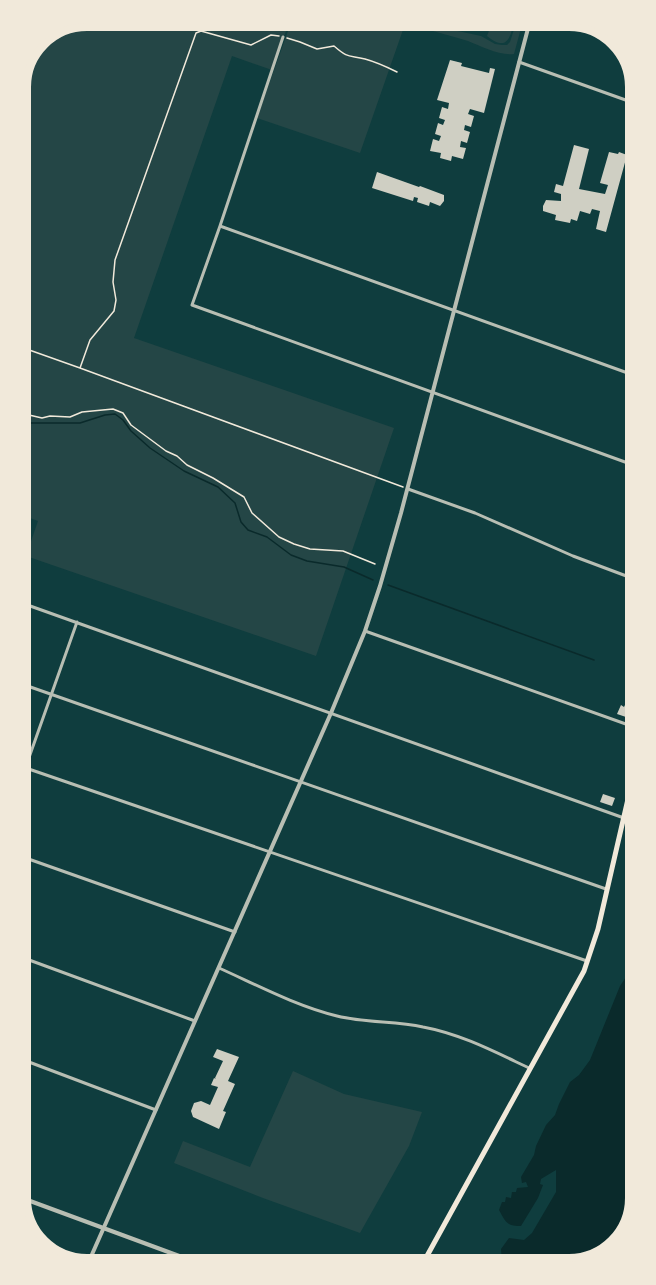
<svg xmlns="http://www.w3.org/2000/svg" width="656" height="1285" font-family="Signika,sans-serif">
  <rect width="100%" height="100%" fill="#0f3d3e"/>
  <path fill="#244646" d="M87,17H291L272,70L232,56L134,338L394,428L316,656L26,556L38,521L19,514L17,83L37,37Z
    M293,17H416L422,19L419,27L405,24L360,153L257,118Z
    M494,17H515C511,34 509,54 487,36Z
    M518,17H524L514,54C499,56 481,46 468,41C452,36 437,32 421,28L424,20L453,30L481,36L495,44L502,45H507L510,42Z
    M293,1071L344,1094L422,1112L409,1146L360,1233L263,1198L174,1163L183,1141L250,1167Z"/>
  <path fill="#0a2a2b" d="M638,963L639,1198L627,1237L596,1263L502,1264L501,1249L509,1238L524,1240L532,1233L556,1192V1170L541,1179L540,1184L543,1185L538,1198L521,1226C507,1227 505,1221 499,1210L502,1202H505L506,1197L511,1198L512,1192H516L517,1188L528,1187L526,1182L522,1183L521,1177L534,1155L536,1146L546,1125L555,1115L559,1104L570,1082L579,1075L590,1060L620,986L628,974Z"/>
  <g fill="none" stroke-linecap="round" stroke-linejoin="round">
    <path stroke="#0a2a2b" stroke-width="1.5" d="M18,418L27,423H80L105,415L115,414L123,420L131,431L150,448L184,471L218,487L235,503L241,522L248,530L267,537L291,555L307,561L344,567L373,580
      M388,585L594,660"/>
  </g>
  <path fill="#cfcfc3" d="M450,60L462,63L461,66L489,73L490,68L495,69L484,113L470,109L468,114L474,116L471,127L465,125L464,130L470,132L467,143L461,141L460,147L466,148L463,159L452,156L451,161L440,158L441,153L430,151L433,139L439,141L441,136L435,134L438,123L443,125L445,120L439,118L442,107L448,109L449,103L437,100Z
    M574,145L589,149L579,189L605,194L608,185L600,183L609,152L618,154L619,152L627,155L606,232L596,229L600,211L592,209L590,214L580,211L577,221L571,219L570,223L555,220L556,215L543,211V206L546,200L561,201V194L554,192L556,184L563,186Z
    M377,172L419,187L420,186L444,195V201L440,206L430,202L429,206L417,202L418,198L414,197L413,201L372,188Z
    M621,705L624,707L625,705L630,706V708L637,711L635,720L617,714Z
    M603,794L615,798L612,806L600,802Z
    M217,1049L239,1057L228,1081L235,1084L223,1111L226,1112L219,1129L193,1117L191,1111L194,1103L201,1101L210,1105L218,1087L211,1085L214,1078L216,1079L215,1078L223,1061L213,1057Z"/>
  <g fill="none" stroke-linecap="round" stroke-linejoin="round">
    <path stroke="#f1e9da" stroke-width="1.5" d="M287,38L300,42L317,49L334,46C349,59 348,55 365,59C376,62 387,67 397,72
      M18,346L80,368L403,487
      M80,368L90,340L114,311L116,300L113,282L115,260L196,33L201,31L251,45L271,35L279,36
      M18,402L20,406L29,415L42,418L50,416L70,417L82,412L113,409L123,413L131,425L166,451L177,456L187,465L213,478L244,497L252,513L279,537L294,544L310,549L343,551L375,564"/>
    <path stroke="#b8beb3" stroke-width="3" d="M283,37L220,226L192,305L636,466
      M519,62L634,103
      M220,226L636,376
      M408,489L475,513L573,556L637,580
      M19,602L624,818
      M365,631L637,728
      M19,683L606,889
      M20,766L587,961
      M20,783L77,622
      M20,856L235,932
      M21,957L195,1021
      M219,968C257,985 296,1006 337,1016C366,1023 395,1021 423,1027C461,1034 495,1052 529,1068
      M21,1059L156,1110"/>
    <path stroke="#b8beb3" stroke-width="4" d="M22,1198L209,1267
      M86,1268L331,713L365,631L380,586L401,513L531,17"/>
    <path stroke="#f1e9da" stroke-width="5" d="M422,1265L584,971L598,929L637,760"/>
  </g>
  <path d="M0 0H656V1285H0ZM87 27H569A60 60 0 0 1 629 87V1198A60 60 0 0 1 569 1258H87A60 60 0 0 1 27 1198V87A60 60 0 0 1 87 27Z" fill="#f1e9da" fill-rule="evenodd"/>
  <path fill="none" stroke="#f1e9da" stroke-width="8" d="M87 27H569A60 60 0 0 1 629 87V1198A60 60 0 0 1 569 1258H87A60 60 0 0 1 27 1198V87A60 60 0 0 1 87 27Z"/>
</svg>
